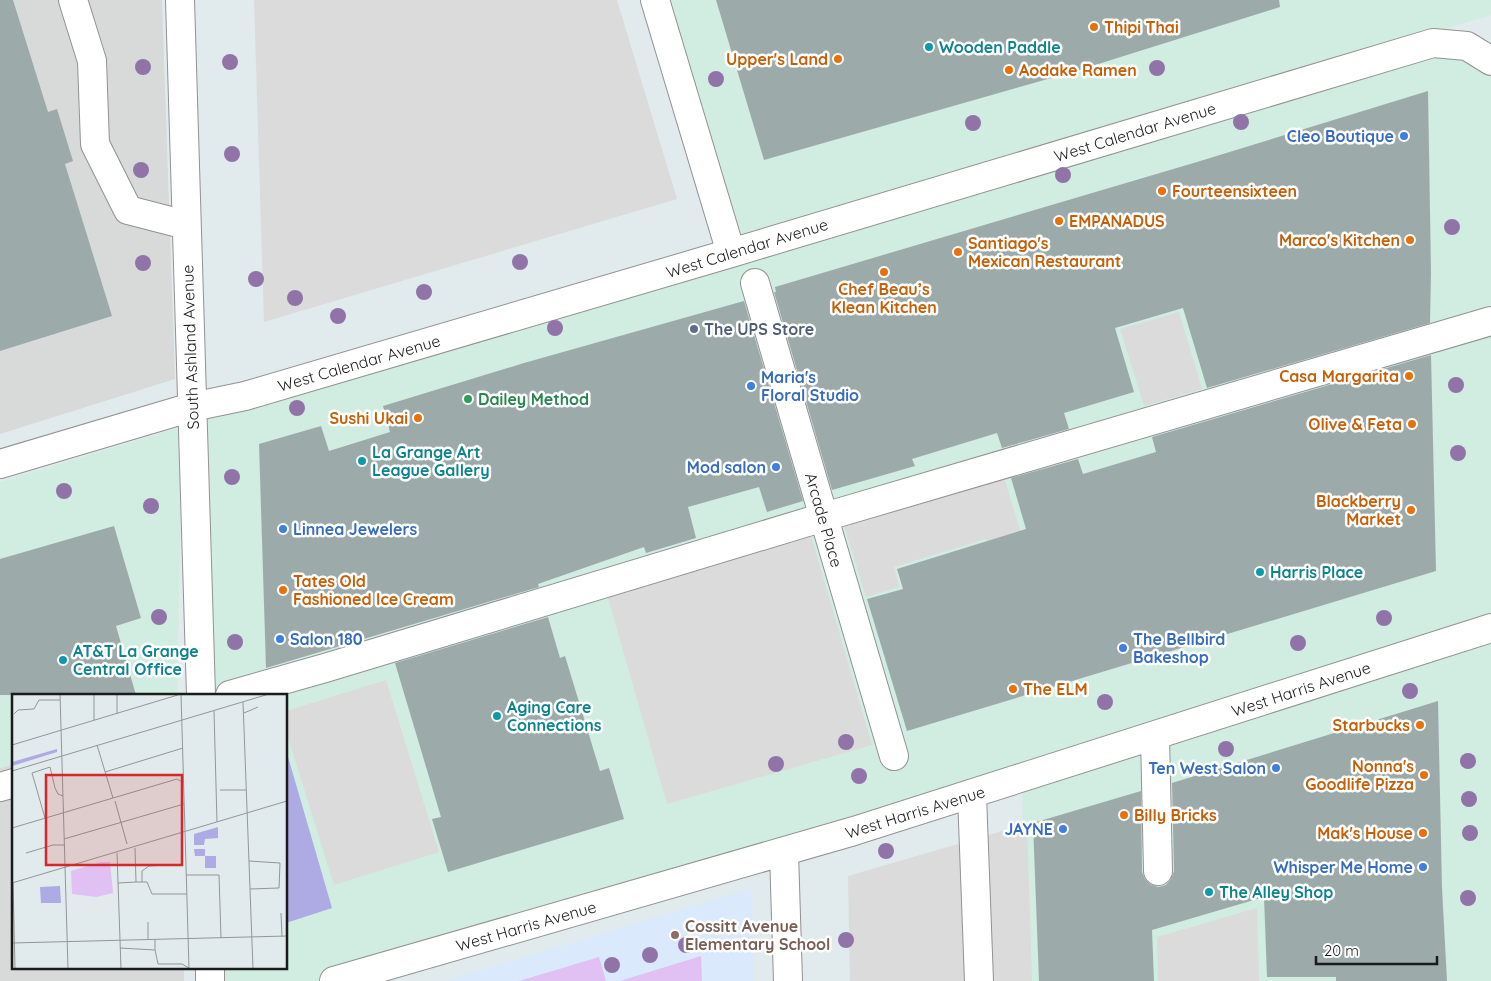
<svg xmlns="http://www.w3.org/2000/svg" width="1491" height="981" font-family="Quicksand,sans-serif">
  <rect width="100%" height="100%" fill="#e1eaec"/>
  <path fill="#d8d9d9" d="M0,0H162L175,379L0,434Z
    M14,764V967H184V981H0V768Z"/>
  <path fill="#d1ece1" d="M663,0H1491V15L737,237Z
    M1470,42L1491,67V620L901,811L317,981H215V967H286V695H207L204,418Z
    M182,427L177,695H14V764L0,768V482Z
    M1491,638V981H1027L1022,785Z"/>
  <path fill="#dae9fc" d="M752,888L754,981H445Z"/>
  <path fill="#aeaae3" d="M286,750L332,908L286,923Z"/>
  <path fill="#e1c0f4" d="M701,956L702,981H620Z
    M599,957L606,981H519Z"/>
  <path fill="#dbdbdb" d="M254,0H617L677,199L264,322Z
    M1179,312L1202,389L1144,406L1120,329Z
    M1003,474L1026,549L993,559L986,539L894,567L899,587L866,597L843,522Z
    M810,532L872,745L667,804L606,591Z
    M386,680L439,852L334,885L286,731V711Z
    M1027,824L1032,981H850L848,876Z
    M1257,908L1259,981H1158L1157,937Z"/>
  <path fill="#9daaaa" d="M0,0H13L48,112L57,109L73,161L65,164L112,316L0,351Z
    M716,0H1279L1280,7L1076,71L764,160Z
    M1428,91L1431,272L1430,323L1207,388L1183,308L1115,328L1134,392L1064,413L1069,429L1002,448L997,433L912,459L915,466L832,490L774,292H776L775,287L1197,162Z
    M744,301L803,501L767,512L759,487L688,507L696,538L646,553L644,547L538,584L539,587L266,668L259,444L321,426L329,451L390,432L383,406L524,363Z
    M1431,355L1436,571L907,731L867,599L903,589L897,569L1026,529L1011,478L1078,459L1083,474L1156,452L1152,437Z
    M114,526L141,618L116,626L136,695H0V559Z
    M548,617L560,658L565,656L600,771L609,768L624,819L448,872L432,819L441,817L395,663Z
    M1438,701L1442,888L1447,981H1336V977H1267L1264,897L1152,930L1154,981H1039L1033,823L1141,791L1142,872L1145,879L1150,884L1158,887L1166,885L1171,879L1174,871L1172,783Z"/>
  <g fill="none" stroke-linecap="round" stroke-linejoin="round">
    <defs>
      <path id="minor" d="M73,0L92,61L95,144L128,210L186,225
        M180,0L201,695
        M655,0L731,253
        M755,283L894,756
        M0,464L192,407L245,396L731,253L1433,43L1467,46L1491,61
        M230,695L325,668L824,517L1491,321
        M1155,736L1158,871
        M0,787L14,783
        M972,795L979,981
        M784,853L788,981
        M210,967V981
        M334,981L854,831L1491,628"/>
    </defs>
    <use href="#minor" stroke="#929292" stroke-width="30"/>
    <use href="#minor" stroke="#fff" stroke-width="28"/>
  </g>
  <g fill="#9074a7">
    <circle cx="230" cy="62" r="8"/>
    <circle cx="143" cy="67" r="8"/>
    <circle cx="1157" cy="68" r="8"/>
    <circle cx="716" cy="79" r="8"/>
    <circle cx="1241" cy="122" r="8"/>
    <circle cx="973" cy="123" r="8"/>
    <circle cx="232" cy="154" r="8"/>
    <circle cx="141" cy="170" r="8"/>
    <circle cx="1063" cy="175" r="8"/>
    <circle cx="1452" cy="227" r="8"/>
    <circle cx="520" cy="262" r="8"/>
    <circle cx="143" cy="263" r="8"/>
    <circle cx="256" cy="279" r="8"/>
    <circle cx="424" cy="292" r="8"/>
    <circle cx="295" cy="298" r="8"/>
    <circle cx="338" cy="316" r="8"/>
    <circle cx="555" cy="328" r="8"/>
    <circle cx="1456" cy="385" r="8"/>
    <circle cx="297" cy="408" r="8"/>
    <circle cx="1458" cy="453" r="8"/>
    <circle cx="232" cy="477" r="8"/>
    <circle cx="64" cy="491" r="8"/>
    <circle cx="151" cy="506" r="8"/>
    <circle cx="159" cy="617" r="8"/>
    <circle cx="1384" cy="618" r="8"/>
    <circle cx="235" cy="642" r="8"/>
    <circle cx="1298" cy="643" r="8"/>
    <circle cx="1410" cy="691" r="8"/>
    <circle cx="1105" cy="702" r="8"/>
    <circle cx="846" cy="742" r="8"/>
    <circle cx="1226" cy="749" r="8"/>
    <circle cx="1468" cy="761" r="8"/>
    <circle cx="776" cy="764" r="8"/>
    <circle cx="859" cy="776" r="8"/>
    <circle cx="1469" cy="799" r="8"/>
    <circle cx="1470" cy="833" r="8"/>
    <circle cx="886" cy="851" r="8"/>
    <circle cx="1468" cy="898" r="8"/>
    <circle cx="846" cy="940" r="8"/>
    <circle cx="686" cy="945" r="8"/>
    <circle cx="650" cy="955" r="8"/>
    <circle cx="612" cy="965" r="8"/>
  </g>
  <g fill="#e8710a" stroke="#fff" stroke-width="2">
    <circle cx="1094" cy="27" r="5"/>
    <circle cx="838" cy="59" r="5"/>
    <circle cx="1009" cy="70" r="5"/>
    <circle cx="1162" cy="191" r="5"/>
    <circle cx="1059" cy="221" r="5"/>
    <circle cx="1410" cy="240" r="5"/>
    <circle cx="958" cy="252" r="5"/>
    <circle cx="884" cy="272" r="5"/>
    <circle cx="1409" cy="376" r="5"/>
    <circle cx="418" cy="418" r="5"/>
    <circle cx="1412" cy="424" r="5"/>
    <circle cx="1411" cy="510" r="5"/>
    <circle cx="283" cy="590" r="5"/>
    <circle cx="1013" cy="689" r="5"/>
    <circle cx="1420" cy="725" r="5"/>
    <circle cx="1424" cy="775" r="5"/>
    <circle cx="1124" cy="815" r="5"/>
    <circle cx="1423" cy="833" r="5"/>
  </g>
  <g fill="#0f9aa8" stroke="#fff" stroke-width="2">
    <circle cx="929" cy="47" r="5"/>
    <circle cx="362" cy="461" r="5"/>
    <circle cx="1260" cy="572" r="5"/>
    <circle cx="63" cy="660" r="5"/>
    <circle cx="497" cy="716" r="5"/>
    <circle cx="1209" cy="892" r="5"/>
  </g>
  <g fill="#3f7fe0" stroke="#fff" stroke-width="2">
    <circle cx="1404" cy="136" r="5"/>
    <circle cx="751" cy="386" r="5"/>
    <circle cx="776" cy="467" r="5"/>
    <circle cx="283" cy="529" r="5"/>
    <circle cx="280" cy="639" r="5"/>
    <circle cx="1123" cy="648" r="5"/>
    <circle cx="1276" cy="768" r="5"/>
    <circle cx="1063" cy="829" r="5"/>
    <circle cx="1423" cy="867" r="5"/>
  </g>
  <circle fill="#5c6f8a" stroke="#fff" stroke-width="2" cx="694" cy="329" r="5"/>
  <circle fill="#2e9e5b" stroke="#fff" stroke-width="2" cx="468" cy="399" r="5"/>
  <circle fill="#8d6e63" stroke="#fff" stroke-width="2" cx="675" cy="935" r="5"/>
  <g text-anchor="middle" dominant-baseline="central" stroke-width="5" stroke-linejoin="round" paint-order="stroke">
    <g font-size="16" font-weight="bold" fill="#c56008" stroke="#fff" text-anchor="end">
      <text x="1104" y="27" text-anchor="start">Thipi Thai</text>
      <text x="828" y="59">Upper's Land</text>
      <text x="1019" y="70" text-anchor="start">Aodake Ramen</text>
      <text x="1172" y="191" text-anchor="start">Fourteensixteen</text>
      <text x="1069" y="221" text-anchor="start">EMPANADUS</text>
      <text x="1400" y="240">Marco's Kitchen</text>
      <text x="968" y="243" text-anchor="start">Santiago's<tspan x="968" dy="18">Mexican Restaurant</tspan></text>
      <text x="884" y="289" text-anchor="middle">Chef Beau’s<tspan x="884" dy="18">Klean Kitchen</tspan></text>
      <text x="1399" y="376">Casa Margarita</text>
      <text x="408" y="418">Sushi Ukai</text>
      <text x="1402" y="424">Olive &amp; Feta</text>
      <text x="1401" y="501">Blackberry<tspan x="1401" dy="18">Market</tspan></text>
      <text x="293" y="581" text-anchor="start">Tates Old<tspan x="293" dy="18">Fashioned Ice Cream</tspan></text>
      <text x="1023" y="689" text-anchor="start">The ELM</text>
      <text x="1410" y="725">Starbucks</text>
      <text x="1414" y="766">Nonna's<tspan x="1414" dy="18">Goodlife Pizza</tspan></text>
      <text x="1134" y="815" text-anchor="start">Billy Bricks</text>
      <text x="1413" y="833">Mak's House</text>
    </g>
    <g font-size="16" font-weight="bold" fill="#0d838f" stroke="#fff" text-anchor="start">
      <text x="939" y="47">Wooden Paddle</text>
      <text x="372" y="452">La Grange Art<tspan x="372" dy="18">League Gallery</tspan></text>
      <text x="1270" y="572">Harris Place</text>
      <text x="73" y="651">AT&amp;T La Grange<tspan x="73" dy="18">Central Office</tspan></text>
      <text x="507" y="707">Aging Care<tspan x="507" dy="18">Connections</tspan></text>
      <text x="1219" y="892">The Alley Shop</text>
    </g>
    <g font-size="16" fill="#1b1b1b" stroke="#fff">
      <text transform="translate(1135 132) rotate(-17)">West Calendar Avenue</text>
      <text transform="translate(747 248) rotate(-17)">West Calendar Avenue</text>
      <text transform="translate(190 347) rotate(-92)">South Ashland Avenue</text>
      <text transform="translate(359 363) rotate(-16)">West Calendar Avenue</text>
      <text transform="translate(824 520) rotate(74)">Arcade Place</text>
      <text transform="translate(1301 689) rotate(-18)">West Harris Avenue</text>
      <text transform="translate(915 812) rotate(-17)">West Harris Avenue</text>
      <text transform="translate(526 926) rotate(-16)">West Harris Avenue</text>
    </g>
    <g font-size="16" font-weight="bold" fill="#366cbe" stroke="#fff" text-anchor="end">
      <text x="1394" y="136">Cleo Boutique</text>
      <text x="761" y="377" text-anchor="start">Maria's<tspan x="761" dy="18">Floral Studio</tspan></text>
      <text x="766" y="467">Mod salon</text>
      <text x="293" y="529" text-anchor="start">Linnea Jewelers</text>
      <text x="290" y="639" text-anchor="start">Salon 180</text>
      <text x="1133" y="639" text-anchor="start">The Bellbird<tspan x="1133" dy="18">Bakeshop</tspan></text>
      <text x="1266" y="768">Ten West Salon</text>
      <text x="1053" y="829">JAYNE</text>
      <text x="1413" y="867">Whisper Me Home</text>
    </g>
    <g font-size="16" font-weight="bold" fill="#4e5e75" stroke="#fff" text-anchor="start">
      <text x="704" y="329">The UPS Store</text>
    </g>
    <g font-size="16" font-weight="bold" fill="#27864d" stroke="#fff" text-anchor="start">
      <text x="478" y="399">Dailey Method</text>
    </g>
    <g font-size="16" font-weight="bold" fill="#785e54" stroke="#fff" text-anchor="start">
      <text x="685" y="926">Cossitt Avenue<tspan x="685" dy="18">Elementary School</tspan></text>
    </g>
  </g>
  <g transform="translate(12 694)">
    <rect width="275" height="275" fill="#e1eaec"/>
    <path d="M45,55V58L0,72V68ZM206,133V144L193,145L192,151H182V140ZM182,155H193V162H204V174H193V162H183ZM48,192L49,209H29L28,193Z" fill="#aeaae3"/>
    <path d="M89,168H98L101,199L84,203L60,200L59,177Z" fill="#e1c0f4"/>
    <path fill="none" stroke="#929798" stroke-width="1" d="M48,0L56,275M82,0V26M105,0V20M169,0L177,275M231,8L241,275M202,17L205,128M232,19L246,13M2,20L6,16L22,15L27,6H48M0,51L169,0M85,51L101,104M0,77L257,0M93,78L171,54M208,96H234M103,107L115,150M33,124L20,79L38,73L43,94L46,100L51,102M0,134L165,85L172,89M52,145L172,110M14,159L41,151H53M105,159L109,275M237,167L268,169L267,194L238,195M174,181H207L209,244M124,188H135L140,200H175M130,188V177L137,172L153,171M0,189L275,107M1,189L3,275M106,189L124,188L123,154M269,219L270,243M136,228V246M0,249L275,242M108,254L143,256V246M143,256L146,270H170L177,274"/>
    <path fill="#d62828" fill-opacity="0.15" stroke="#d62828" stroke-width="2.5" d="M34,81H170V171H34Z"/>
    <rect width="275" height="275" fill="none" stroke="#1b1b1b" stroke-width="2.5"/>
  </g>
  <path d="M1316 956v8h121v-8" fill="none" stroke="#1b1b1b" stroke-width="2.5"/>
  <text x="1324" y="956" font-size="15" fill="#1b1b1b" stroke="#ffffff" stroke-width="4" paint-order="stroke">20 m</text>
</svg>
